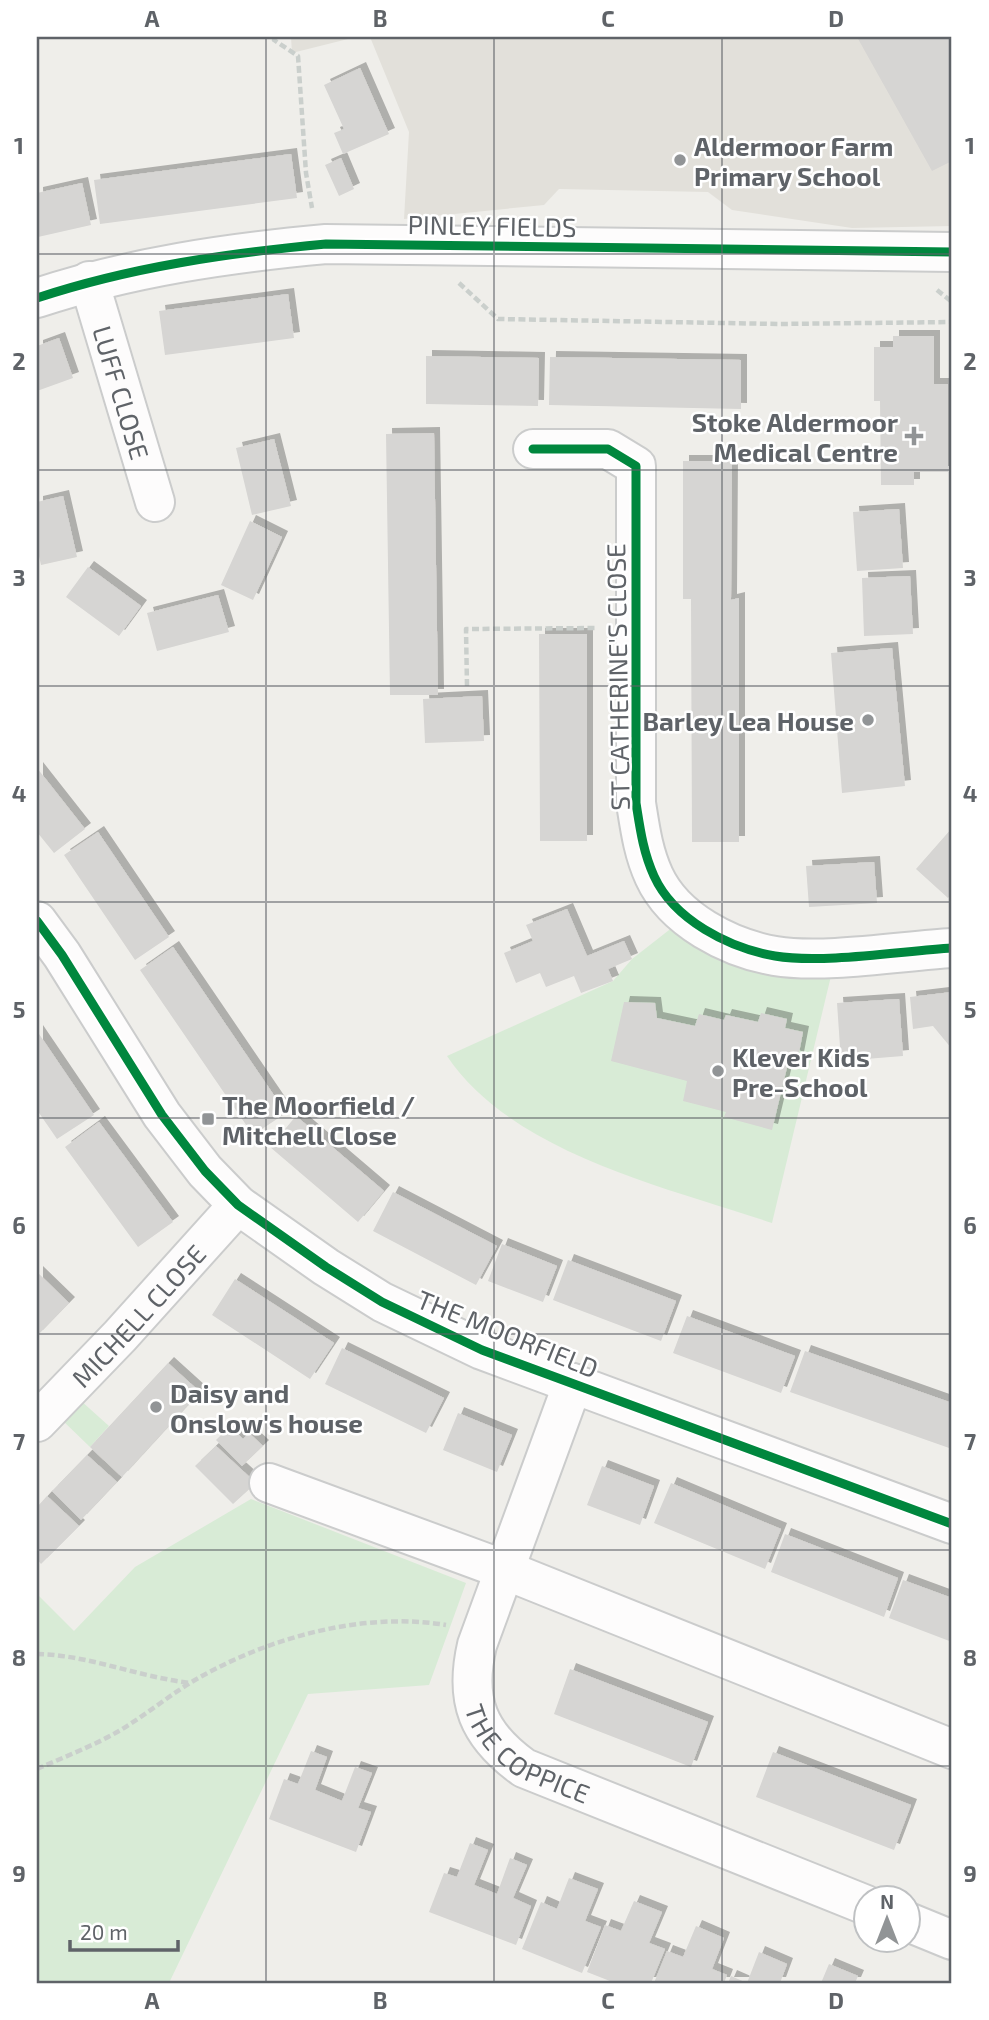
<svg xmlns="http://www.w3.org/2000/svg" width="989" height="2020" font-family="'Exo 2',sans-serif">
  <defs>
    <filter id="shadow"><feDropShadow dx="6" dy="-6" stdDeviation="0" flood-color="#0004"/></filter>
  </defs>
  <rect width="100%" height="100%" fill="#efeeea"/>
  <path fill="#e2e0da" d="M291,37H356L292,53Z
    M370,37H952V226L852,228L732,210L708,192L559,189L544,205L404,219L409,132Z"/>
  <path fill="#d8ebd6" d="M687,916L836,955L772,1223C667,1187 513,1154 447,1056L613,981L632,959Z
    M80,1400L109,1426L90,1447L61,1419Z
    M251,1499L466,1583L429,1685L308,1694L169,1983H37V1594L74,1631L135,1567Z"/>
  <path fill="#d6d5d3" filter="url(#shadow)" d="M857,37H952V161L932,171Z
    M360,68L389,134L343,154L334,133L344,129L324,85Z
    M291,154L297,198L100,224L94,180Z
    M341,158L354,189L339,196L325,165Z
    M82,183L91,225L38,237L37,193Z
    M288,294L294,338L165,355L159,311Z
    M893,336H934V384H948V472H914V485H881L880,401H874V347H893Z
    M59,338L73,378L37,391V346Z
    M426,356L539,358L538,406L426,404Z
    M550,357L741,360V409L549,405Z
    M434,433L438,695H390L386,434Z
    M274,439L291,506L252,515L236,448Z
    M683,461H732L731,600L739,598V842H692L691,599H683Z
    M63,496L77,557L41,565L37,547V502Z
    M899,509L903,568L857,571L853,512Z
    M250,521L282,537L253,600L221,585Z
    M88,567L141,606L119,636L66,597Z
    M910,576L913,634L864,636L862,578Z
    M218,595L229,632L157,651L147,613Z
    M539,634H587V841H540Z
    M892,648L905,786L842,793L831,653Z
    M482,696L484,741L425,743L423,699Z
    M37,768L85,829L54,853L37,832Z
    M952,828V893L948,898L916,869Z
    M98,832L169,937L135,960L64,855Z
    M874,862L877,903L809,907L806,866Z
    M567,909L587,956L624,941L632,959L608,969L613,981L581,993L574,976L546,987L540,973L516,983L504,953L533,941L526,925Z
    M173,947L286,1113L253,1135L140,970Z
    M952,992V1049L933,1026L913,1029L910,997Z
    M899,999L903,1056L841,1061L837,1003Z
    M624,1002L655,1003L657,1018L695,1026L699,1014L724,1020L726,1015L758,1022L761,1013L787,1019L785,1028L803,1032L798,1058L790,1055L772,1130L724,1117L726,1112L683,1101L687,1081L611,1061Z
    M37,1031L94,1115L57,1139L37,1110Z
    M296,1116L384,1191L358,1222L270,1147Z
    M99,1122L173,1222L138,1247L65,1147Z
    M393,1192L497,1246L476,1285L373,1231Z
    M502,1244L557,1266L543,1302L488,1281Z
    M568,1260L676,1301L661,1341L553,1300Z
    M37,1272L69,1303L37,1336Z
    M235,1279L334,1343L310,1379L212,1315Z
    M687,1316L795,1356L781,1393L673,1353Z
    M342,1348L444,1398L426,1433L325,1384Z
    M805,1351L952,1403V1449L790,1392Z
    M168,1363L200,1392L122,1477L90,1447Z
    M458,1413L512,1435L497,1472L443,1450Z
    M230,1426L243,1439L249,1433L263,1446L242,1466L216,1440Z
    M216,1446L256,1483L233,1504L195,1466Z
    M87,1455L117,1482L81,1520L52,1491Z
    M602,1466L654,1486L640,1525L587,1505Z
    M671,1483L781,1529L765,1569L654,1523Z
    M47,1496L79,1526L41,1564L37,1559V1507Z
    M785,1534L898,1578L884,1617L771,1572Z
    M903,1580L952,1598V1642L889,1618Z
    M570,1669L708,1722L691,1767L554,1714Z
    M311,1751L327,1757L315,1790L342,1801L355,1767L372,1773L358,1808L371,1812L356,1852L269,1819L284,1779L298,1784Z
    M773,1752L911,1805L894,1850L756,1797Z
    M470,1843L488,1850L474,1885L497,1894L510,1858L527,1865L513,1898L531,1906L516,1945L429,1912L444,1873L457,1877Z
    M569,1878L598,1889L585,1921L601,1927L582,1973L522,1949L541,1902L557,1909Z
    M634,1901L662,1912L649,1943L665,1949L651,1983H615L587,1972L605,1925L621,1931Z
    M696,1926L724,1938L712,1969L727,1975L724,1983H654L667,1951L683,1957Z
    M759,1952L787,1964L780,1983H728L731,1976L747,1983Z
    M829,1964L858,1976L855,1983H821Z"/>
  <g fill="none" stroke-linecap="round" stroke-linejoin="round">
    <defs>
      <g id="minor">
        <path id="s1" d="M89,281L155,502"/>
        <path d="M37,298C131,267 228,253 326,244L952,252"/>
        <path d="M533,449H608L636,466V803C640,828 643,852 654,876C674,920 729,948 775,956C823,964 902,951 952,948"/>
        <path d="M37,921L62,955L162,1115L205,1171L238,1205L326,1267L382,1302L482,1350L952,1524"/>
        <path id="s2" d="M573,1383L477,1645C464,1701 478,1735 524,1768L866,1905"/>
        <path id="s3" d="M37,1422L120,1336L238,1205"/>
        <path d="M269,1483L505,1570L952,1749"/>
        <path d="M908,1922L952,1940"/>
      </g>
    </defs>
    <use href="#minor" stroke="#cbcccc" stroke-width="42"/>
    <path stroke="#cacfcc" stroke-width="4.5" stroke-dasharray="7 3.5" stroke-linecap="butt" d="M275,37L274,40L298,56L306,173L312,208
      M459,283L498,319L778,324L952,322
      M937,290L952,302
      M467,686L466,629L598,628
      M37,1654C89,1655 138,1677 191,1683
      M37,1769C64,1757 93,1746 119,1731C144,1716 166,1698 190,1683C263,1639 361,1611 446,1625"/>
    <use href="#minor" stroke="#fdfcfc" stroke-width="38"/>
    <defs>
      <path id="cycleway" d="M37,298C131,267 228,253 326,244L952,252
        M533,449H608L636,466V803C640,828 643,852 654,876C674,920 729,948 775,956C823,964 902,951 952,948
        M37,921L62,955L162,1115L205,1171L238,1205L326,1267L382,1302L482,1350L952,1524"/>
    </defs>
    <use href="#cycleway" stroke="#fff" stroke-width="13"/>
    <use href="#cycleway" stroke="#00873e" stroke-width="9"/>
  </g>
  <path fill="none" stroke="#5f6368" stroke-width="2" stroke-opacity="0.55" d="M266,37V1983M494,37V1983M722,37V1983M37,254H952M37,470H952M37,686H952M37,902H952M37,1118H952M37,1334H952M37,1550H952M37,1766H952"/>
  <g fill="#919496" stroke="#fff" stroke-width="2.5">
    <circle cx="680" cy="160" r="7"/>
    <path d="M910.5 425.5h7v7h7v7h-7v7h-7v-7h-7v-7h7z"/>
    <circle cx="868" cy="720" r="7"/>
    <circle cx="718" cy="1071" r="7"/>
    <rect x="201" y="1112" width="14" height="14" rx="3.5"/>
    <circle cx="156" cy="1407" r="7"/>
  </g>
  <g text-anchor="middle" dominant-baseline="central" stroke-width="5" stroke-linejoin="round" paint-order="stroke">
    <g font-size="26" font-weight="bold" fill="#5f6368" stroke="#fff" text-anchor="start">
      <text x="694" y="145">Aldermoor Farm<tspan x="694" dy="30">Primary School</tspan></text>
      <text x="898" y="421" text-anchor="end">Stoke Aldermoor<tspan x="898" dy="30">Medical Centre</tspan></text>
      <text x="854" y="720" text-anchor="end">Barley Lea House</text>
      <text x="732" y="1056">Klever Kids<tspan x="732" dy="30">Pre-School</tspan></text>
      <text x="222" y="1104">The Moorfield /<tspan x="222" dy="30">Mitchell Close</tspan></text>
      <text x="170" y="1392">Daisy and<tspan x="170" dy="30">Onslow's house</tspan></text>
    </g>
    <g font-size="26" fill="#5f6368" stroke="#fff">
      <text transform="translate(492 225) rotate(1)">PINLEY FIELDS</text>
      <text stroke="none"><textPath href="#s1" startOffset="116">LUFF CLOSE</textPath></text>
      <text transform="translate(617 677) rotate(-91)">ST CATHERINE'S CLOSE</text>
      <text stroke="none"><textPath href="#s3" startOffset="147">MICHELL CLOSE</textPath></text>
      <text transform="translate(508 1333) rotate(22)">THE MOORFIELD</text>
      <text stroke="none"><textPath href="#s2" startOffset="415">THE COPPICE</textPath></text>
    </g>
  </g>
  <rect width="989" height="2020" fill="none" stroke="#ffffff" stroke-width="77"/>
  <g transform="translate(887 1919)"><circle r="33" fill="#ffffff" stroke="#bfc1c3" stroke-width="2"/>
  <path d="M0-5L12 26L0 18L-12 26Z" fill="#919496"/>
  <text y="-10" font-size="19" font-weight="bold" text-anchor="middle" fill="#5f6368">N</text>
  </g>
  <path d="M70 1940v10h108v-10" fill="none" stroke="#5f6368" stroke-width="3.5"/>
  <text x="80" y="1940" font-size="21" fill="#5f6368" stroke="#ffffff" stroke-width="5" paint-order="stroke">20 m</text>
  <rect x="38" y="38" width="912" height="1944" fill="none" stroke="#5f6368" stroke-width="2.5"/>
  <g font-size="23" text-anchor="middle" font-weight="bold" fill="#5f6368">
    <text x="152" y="27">A</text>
    <text x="380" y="27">B</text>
    <text x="608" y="27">C</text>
    <text x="836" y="27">D</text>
    <text x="19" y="154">1</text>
    <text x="970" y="154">1</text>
    <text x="19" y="370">2</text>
    <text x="970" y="370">2</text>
    <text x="19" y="586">3</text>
    <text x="970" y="586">3</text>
    <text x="19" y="802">4</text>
    <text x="970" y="802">4</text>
    <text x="19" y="1018">5</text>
    <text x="970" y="1018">5</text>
    <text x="19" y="1234">6</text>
    <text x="970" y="1234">6</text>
    <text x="19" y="1450">7</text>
    <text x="970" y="1450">7</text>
    <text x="19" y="1666">8</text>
    <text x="970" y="1666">8</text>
    <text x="19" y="1882">9</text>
    <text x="970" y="1882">9</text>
    <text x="152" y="2009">A</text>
    <text x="380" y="2009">B</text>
    <text x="608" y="2009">C</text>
    <text x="836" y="2009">D</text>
  </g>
</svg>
